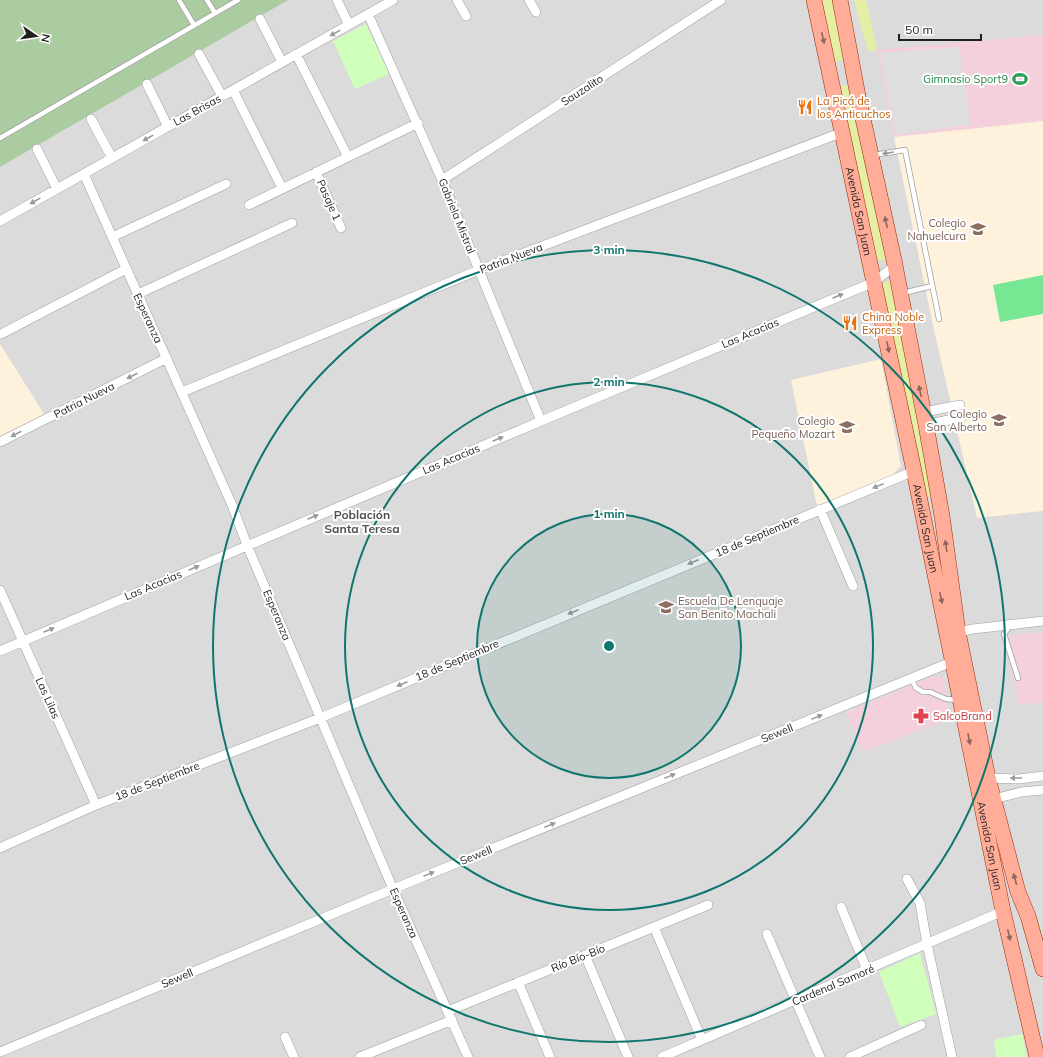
<svg xmlns="http://www.w3.org/2000/svg" width="1043" height="1057" font-family="Mulish,sans-serif">
  <rect width="100%" height="100%" fill="#f0e6e3"/>
  <path fill="#dcdbdb" d="M0,0H1043V1057H0Z"/>
  <path fill="#f3d0db" d="M1043,35V121L894,137L877,50Z
    M1043,632V702L1019,705L1004,636Z
    M935,676L944,678L950,719L863,752L846,712Z"/>
  <path fill="#fff2dc" d="M1043,121V511L977,518L934,330L894,137Z
    M0,344L44,414L0,436Z
    M881,359L901,466L891,476L817,507L791,380Z"/>
  <path fill="#e5efa3" d="M820,0H835L846,59L835,62Z
    M854,0H866L877,50L868,51Z
    M843,85L850,86L887,259L877,262L839,88Z
    M891,281L932,498L926,496L882,283Z"/>
  <path fill="#abcba1" d="M0,0H288L0,167Z"/>
  <path fill="#cfffbb" d="M366,24L389,74L355,89L333,41Z
    M920,953L936,1014L900,1027L879,972Z
    M1022,1034L1027,1057H996L994,1040Z"/>
  <path fill="#78e793" d="M1043,275V314L1000,322L993,285Z"/>
  <path fill="#dedede" d="M959,47L971,125L896,134L880,53Z"/>
  <g fill="none" stroke-linecap="round" stroke-linejoin="round">
    <defs>
      <path id="lane" d="M179,0L194,25
        M207,0L215,13
        M0,138L238,0
        M874,155L905,150L939,319
        M903,293L932,286
        M1004,625L1007,630L1004,634L1018,678
        M911,678L916,688L923,692H930L946,699L957,700"/>
      <path id="street" d="M337,0L349,25
        M457,0L466,16
        M529,0L536,12
        M368,14L442,180L541,421
        M260,19L282,62
        M199,54L222,96
        M296,54L348,157
        M147,84L168,127
        M233,90L282,188
        M91,119L112,158
        M37,149L57,189
        M316,172L341,228
        M84,174L232,505L247,545L393,889L468,1057
        M442,180L721,0
        M249,205L418,123
        M0,221L393,0
        M112,237L226,184
        M138,294L292,223
        M1,334L126,269
        M182,392L479,270L843,132
        M924,412L960,405
        M926,425L962,417
        M0,442L167,358
        M820,509L853,586
        M0,590L96,805
        M958,632L973,629L1043,621
        M0,651L541,421L874,282L894,266V261
        M988,778L1019,779L1043,776
        M994,799L1021,792L1043,790
        M0,848L96,805L320,718L914,471
        M907,879L920,903L927,944L952,1057
        M841,907L867,970
        M654,927L702,1040
        M767,934L820,1057
        M585,955L628,1057
        M518,982L550,1057
        M448,1011L708,905
        M285,1037L294,1057
        M0,1052L393,889L954,661
        M360,1057L452,1020
        M662,1057L1003,911
        M850,1057L921,1025"/>
      <g id="primary">
        <path id="s1" d="M814,0L914,471L1003,911L1037,1057"/>
        <path d="M840,0L858,96L894,260L926,425L942,516L958,632L988,778L1018,892L1028,916L1043,969"/>
      </g>
    </defs>
    <use href="#lane" stroke="#9f9f9f" stroke-width="6"/>
    <use href="#street" stroke="#9f9f9f" stroke-width="10"/>
    <use href="#primary" stroke="#972c00" stroke-width="16"/>
    <use href="#lane" stroke="#fff" stroke-width="4.5"/>
    <use href="#street" stroke="#fff" stroke-width="9"/>
    <use href="#primary" stroke="#ffac98" stroke-width="15"/>
  </g>
  <defs><path id="oneway-solid" d="M-6-.8H1V-3.2L6.5 0L1 3.2V.8H-6Z"/></defs>
  <g fill="#9a9a9a">
    <use href="#oneway-solid" transform="translate(335 33) rotate(151)"/>
    <use href="#oneway-solid" transform="translate(148 138) rotate(151)"/>
    <use href="#oneway-solid" transform="translate(888 153) rotate(171)"/>
    <use href="#oneway-solid" transform="translate(35 201) rotate(151)"/>
    <use href="#oneway-solid" transform="translate(838 296) rotate(-23)"/>
    <use href="#oneway-solid" transform="translate(132 376) rotate(153)"/>
    <use href="#oneway-solid" transform="translate(16 434) rotate(153)"/>
    <use href="#oneway-solid" transform="translate(498 439) rotate(-23)"/>
    <use href="#oneway-solid" transform="translate(878 486) rotate(158)"/>
    <use href="#oneway-solid" transform="translate(313 517) rotate(-23)"/>
    <use href="#oneway-solid" transform="translate(693 562) rotate(157)"/>
    <use href="#oneway-solid" transform="translate(194 568) rotate(-23)"/>
    <use href="#oneway-solid" transform="translate(573 612) rotate(157)"/>
    <use href="#oneway-solid" transform="translate(49 630) rotate(-23)"/>
    <use href="#oneway-solid" transform="translate(402 684) rotate(157)"/>
    <use href="#oneway-solid" transform="translate(817 717) rotate(-22)"/>
    <use href="#oneway-solid" transform="translate(670 776) rotate(-22)"/>
    <use href="#oneway-solid" transform="translate(1016 778) rotate(180)"/>
    <use href="#oneway-solid" transform="translate(550 825) rotate(-22)"/>
    <use href="#oneway-solid" transform="translate(429 874) rotate(-22)"/>
  </g>
  <g fill="#8e655b">
    <use href="#oneway-solid" transform="translate(823 38) rotate(77)"/>
    <use href="#oneway-solid" transform="translate(886 222) rotate(-102)"/>
    <use href="#oneway-solid" transform="translate(888 347) rotate(78)"/>
    <use href="#oneway-solid" transform="translate(920 391) rotate(-102)"/>
    <use href="#oneway-solid" transform="translate(946 546) rotate(-98)"/>
    <use href="#oneway-solid" transform="translate(941 598) rotate(78)"/>
    <use href="#oneway-solid" transform="translate(969 739) rotate(79)"/>
    <use href="#oneway-solid" transform="translate(1015 879) rotate(-105)"/>
    <use href="#oneway-solid" transform="translate(1009 935) rotate(77)"/>
  </g>
  <circle cx="609" cy="646" r="132" fill="#0f766e" fill-opacity=".12"/>
  <g fill="none" stroke="#0f766e" stroke-width="2">
    <circle cx="609" cy="646" r="132"/>
    <circle cx="609" cy="646" r="264"/>
    <circle cx="609" cy="646" r="396"/>
  </g>
  <defs>
    <symbol id="stadium-bare" viewBox="-9 -9 18 18"><path d="M0-5a6.5 5 0 1 0 0 10a6.5 5 0 1 0 0-10ZM-3.5-1.8h7v3.6h-7Z" fill="#2e9e5b" stroke="#fff" stroke-width="2.5" paint-order="stroke"/></symbol>
    <symbol id="restaurant-bare" viewBox="-9 -9 18 18"><path d="M-5-6h1v4h1v-4h1v4h1v-4h1v5L-1.5 .5V6h-2V.5L-5-1ZM5-6V6H3V1.5H1.5Q1.5-4 5-6Z" fill="#e8710a" stroke="#fff" stroke-width="2.5" paint-order="stroke"/></symbol>
    <symbol id="school-bare" viewBox="-9 -9 18 18"><path d="M0-5L7-2L0 1L-7-2ZM-4 1L0 2.5L4 1V4Q0 6-4 4Z" fill="#8d6e63" stroke="#fff" stroke-width="2.5" paint-order="stroke"/></symbol>
    <symbol id="pharmacy-bare" viewBox="-9 -9 18 18"><path d="M-2-6h4v4h4v4h-4v4h-4v-4h-4v-4h4Z" fill="#e0444e" stroke="#fff" stroke-width="2.5" paint-order="stroke"/></symbol>
  </defs>
  <g fill-rule="evenodd">
    <use href="#stadium-bare" x="1009" y="68" width="22" height="22"/>
    <use href="#restaurant-bare" x="794" y="96" width="22" height="22"/>
    <use href="#school-bare" x="967" y="218" width="22" height="22"/>
    <use href="#restaurant-bare" x="839" y="312" width="22" height="22"/>
    <use href="#school-bare" x="988" y="409" width="22" height="22"/>
    <use href="#school-bare" x="836" y="416" width="22" height="22"/>
    <use href="#school-bare" x="655" y="596" width="22" height="22"/>
    <use href="#pharmacy-bare" x="910" y="705" width="22" height="22"/>
  </g>
  <g text-anchor="middle" dominant-baseline="central" stroke-width="4" stroke-linejoin="round" paint-order="stroke">
    <g font-size="11" fill="#27864d" stroke="#fff" text-anchor="end">
      <text x="1008" y="79">Gimnasio Sport9</text>
    </g>
    <g font-size="11" fill="#1e1e1e" stroke="#fff">
      <text transform="translate(582 90) rotate(-33)">Sauzalito</text>
      <text transform="translate(197 110) rotate(-29)">Las Brisas</text>
      <text transform="translate(329 200) rotate(66)">Pasaje 1</text>
      <text stroke="none"><textPath href="#s1" startOffset="216">Avenida San Juan</textPath></text>
      <text transform="translate(457 216) rotate(68)">Gabriela Mistral</text>
      <text transform="translate(511 258) rotate(-21)">Patria Nueva</text>
      <text transform="translate(148 318) rotate(65)">Esperanza</text>
      <text transform="translate(750 333) rotate(-23)">Las Acacias</text>
      <text transform="translate(84 400) rotate(-27)">Patria Nueva</text>
      <text transform="translate(451 459) rotate(-23)">Las Acacias</text>
      <text stroke="none"><textPath href="#s1" startOffset="540">Avenida San Juan</textPath></text>
      <text transform="translate(757 536) rotate(-23)">18 de Septiembre</text>
      <text transform="translate(153 585) rotate(-23)">Las Acacias</text>
      <text transform="translate(277 615) rotate(67)">Esperanza</text>
      <text transform="translate(457 660) rotate(-23)">18 de Septiembre</text>
      <text transform="translate(48 698) rotate(66)">Las Lilas</text>
      <text transform="translate(777 733) rotate(-22)">Sewell</text>
      <text transform="translate(157 781) rotate(-21)">18 de Septiembre</text>
      <text stroke="none"><textPath href="#s1" startOffset="864">Avenida San Juan</textPath></text>
      <text transform="translate(476 855) rotate(-22)">Sewell</text>
      <text transform="translate(404 913) rotate(66)">Esperanza</text>
      <text transform="translate(578 958) rotate(-22)">Río Bío-Bío</text>
      <text transform="translate(177 978) rotate(-23)">Sewell</text>
      <text transform="translate(833 985) rotate(-23)">Cardenal Samoré</text>
    </g>
    <g font-size="11" fill="#c56008" stroke="#fff" text-anchor="start">
      <text x="817" y="101">La Picá de<tspan x="817" dy="13">los Anticuchos</tspan></text>
      <text x="862" y="317">China Noble<tspan x="862" dy="13">Express</tspan></text>
    </g>
    <g font-size="11" fill="#785e54" stroke="#fff" text-anchor="end">
      <text x="966" y="223">Colegio<tspan x="966" dy="13">Nahuelcura</tspan></text>
      <text x="987" y="414">Colegio<tspan x="987" dy="13">San Alberto</tspan></text>
      <text x="835" y="421">Colegio<tspan x="835" dy="13">Pequeño Mozart</tspan></text>
      <text x="678" y="601" text-anchor="start">Escuela De Lenguaje<tspan x="678" dy="13">San Benito Machali</tspan></text>
    </g>
    <g font-size="11" fill="#be3a42" stroke="#fff" text-anchor="start">
      <text x="933" y="716">SalcoBrand</text>
    </g>
    <g font-size="12" font-weight="bold" fill="#515151" stroke="#fff">
      <text x="362" y="514">Población<tspan x="362" dy="14">Santa Teresa</tspan></text>
    </g>
  </g>
  <circle cx="609" cy="646" r="6" fill="#0f766e" stroke="#fff" stroke-width="2"/>
  <g font-size="12" text-anchor="middle" font-weight="bold" fill="#0f766e" stroke="#fff" stroke-width="4" stroke-linejoin="round" paint-order="stroke">
    <text x="609" y="254">3 min</text>
    <text x="609" y="386">2 min</text>
    <text x="609" y="518">1 min</text>
  </g>
  <g transform="translate(36 36) rotate(103)" stroke="#ffffff" stroke-width="3" paint-order="stroke">
  <path d="M0-3L7 15L0 10L-7 15Z" fill="#1e1e1e"/>
  <text y="-6" font-size="11" font-weight="bold" text-anchor="middle" fill="#1e1e1e">N</text>
  </g>
  <path d="M899 34v6h82v-6" fill="none" stroke="#1e1e1e" stroke-width="2"/>
  <text x="905" y="34" font-size="12" fill="#1e1e1e" stroke="#ffffff" stroke-width="3" paint-order="stroke">50 m</text>
</svg>
